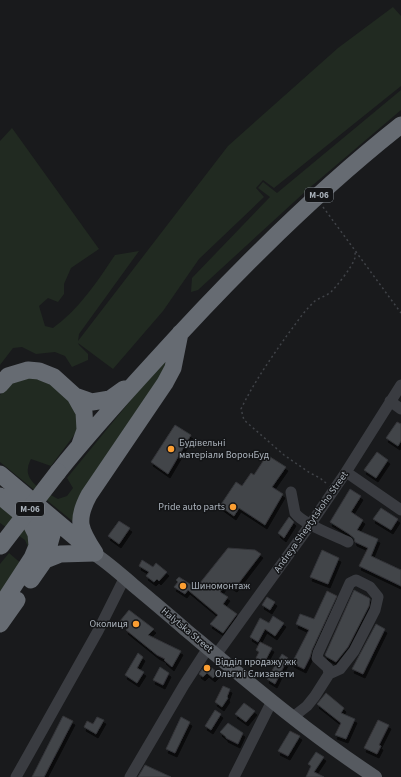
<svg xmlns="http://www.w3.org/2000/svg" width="401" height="777" font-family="'Source Sans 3',sans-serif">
  <defs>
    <filter id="shadow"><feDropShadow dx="2" dy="4" stdDeviation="0" flood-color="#0009"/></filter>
  </defs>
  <rect width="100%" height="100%" fill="#191a1c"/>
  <path fill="#212a21" d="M393,7L401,16V86L274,188L263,180L256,188L264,197L199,259L163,311L113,369L78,343L79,345L88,354V360L72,367L65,356L55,352L36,354L22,347L13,348L0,365V141L12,128L99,249L71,268L64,284V294L58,302L48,298L39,306L45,326L53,328C79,309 97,282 115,255L139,251L79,334L78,341L228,146L338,48Z
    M401,90V110L307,190L198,290L191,292L192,278L270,197L258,188L263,182L277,193Z
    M171,351L169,365L76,524L0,462V395L9,384L34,376L45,380L73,400L81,426L51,466L31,459C30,461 28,465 28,468C25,483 48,493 58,499L67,496L73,488L67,478Z
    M0,502L32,536L28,547L25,540L0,523Z
    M9,553L23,565L0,600V564Z"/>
  <path fill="#434549" stroke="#333438" filter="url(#shadow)" d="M397,422L401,424V441L398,446L386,438Z
    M175,425L191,435L168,474L151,462Z
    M377,452L388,460L376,478L364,470Z
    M267,455L286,467L272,487L283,494L265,525L239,508L234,516L220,506L236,482L242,486L251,473L254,475Z
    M350,489L361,496L351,512L363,520L357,530L378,539L371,556L401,570V586L359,566L368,548L355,542L354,538L349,534L330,522Z
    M381,508L398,519L391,530L373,519Z
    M289,517L294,522L284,538L278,533Z
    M119,521L130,528L119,544L108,536Z
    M228,548L255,550L261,554L235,588L226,583L220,592L228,597L223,604L237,614L223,633L210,624L218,615L188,590L185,594L174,587L178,582L176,580L179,577L196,588Z
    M322,550L339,558L328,584L310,577Z
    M142,560L153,567L156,563L167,572L159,581L157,579L154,582L146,576L149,572L139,566Z
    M354,590L369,598L370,599L369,606L348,647L336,662L327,657L325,655Z
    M327,591L337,596L312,650L310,657L304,669L292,663L309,630L296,624L300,614L314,619Z
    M267,597L275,602L270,610L262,605Z
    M129,610L154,629L148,635L181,651L172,667L164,660L165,659L157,655L126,630L128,627L120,621Z
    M273,616L284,623L275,636L265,629L258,642L250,637L260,618L269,623Z
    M376,624L385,629L363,674L352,669Z
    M260,642L272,648L264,663L256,658L259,652L256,650Z
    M138,653L143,657L137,668L144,672L137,683L125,675Z
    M282,654L288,658L275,684L267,679Z
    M206,663L218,673L213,678L207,673L203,677L199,674Z
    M160,667L169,673L163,685L153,680Z
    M223,686L230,689L227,697L228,698L222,707L215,702Z
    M326,693L344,708L341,713L355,719L346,739L335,735L341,723L317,704Z
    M244,703L255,711L246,722L235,714Z
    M215,710L221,714L211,730L205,726Z
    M63,716L73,721L44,777H32Z
    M97,717L104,720L96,734L84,727L87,721L93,724Z
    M181,717L190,722L175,753L166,749Z
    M378,720L389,725L379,745L381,746L377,754L364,748Z
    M228,723L243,733L238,744L226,738V737L220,732Z
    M290,731L300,736L288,756L278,751Z
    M316,752L324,757L314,772L324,777H306L311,766L308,764Z
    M145,765L171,777H138Z"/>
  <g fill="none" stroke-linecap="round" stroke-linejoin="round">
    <path stroke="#404348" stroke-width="1.5" stroke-dasharray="2 3" stroke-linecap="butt" d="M323,207L401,313
      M326,483L320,478L310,473L284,455L244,420L241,409C254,382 271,358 288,334C296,324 303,312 313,303C317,298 325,297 331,292C336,287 352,267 354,260C356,257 355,254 355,251"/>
    <path stroke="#3a3c41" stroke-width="11" d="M390,401L401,409
      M346,472L401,510
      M291,492L295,513C304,525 334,535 348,542
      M216,655L310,525L346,472L401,385
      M293,717L307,706L315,696L329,674L328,668L317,658L318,653L350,583L356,580L370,587L378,597L375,610L354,651L340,669L329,674
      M16,777L98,631L125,577
      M130,777L184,685L208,648
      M234,777L272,701"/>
    <path stroke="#565a60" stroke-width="14" d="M85,548C103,558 118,572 133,585C151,600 169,615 186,630C247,681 308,733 375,777"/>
    <path stroke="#666b72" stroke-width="17" d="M0,385L8,376L28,370L39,371L54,377L75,396L92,402L110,399L124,389
      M75,396L84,412L85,430L80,444
      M58,472C88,434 121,398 154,362C230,278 311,196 401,125
      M0,474L88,548
      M0,496L29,520L36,534L37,546L32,558L0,607
      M95,553C80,530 75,521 89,495L165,383L173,368L180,333
      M45,560L60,554L95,553
      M31,580L45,560L53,531L44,512
      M0,624L17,600"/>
    <path stroke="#666b72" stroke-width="17" d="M1,546L58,472"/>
  </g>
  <g fill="#fb9e32" stroke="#141517" stroke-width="1.5">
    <circle cx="171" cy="449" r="4"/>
    <circle cx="233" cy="507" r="4"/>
    <circle cx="183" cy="586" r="4"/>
    <circle cx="136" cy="624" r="4"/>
    <circle cx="207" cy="668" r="4"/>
  </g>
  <g text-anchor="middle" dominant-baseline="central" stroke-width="3" stroke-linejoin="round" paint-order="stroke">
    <g fill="#141517" stroke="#7e848a" stroke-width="1">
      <rect x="305" y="188" width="28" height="14" rx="3"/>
      <rect x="16" y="502" width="28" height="14" rx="3"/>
    </g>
    <g font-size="9" font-weight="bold" fill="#abb3bc">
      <text x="319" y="195">М-06</text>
      <text x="30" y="509">М-06</text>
    </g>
    <g font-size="10" fill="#abb3bc" stroke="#141517" text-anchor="start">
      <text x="179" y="443">Будівельні<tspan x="179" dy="12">матеріали ВоронБуд</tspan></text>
      <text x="225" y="507" text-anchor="end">Pride auto parts</text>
      <text x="191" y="586">Шиномонтаж</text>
      <text x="128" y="624" text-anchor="end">Околиця</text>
      <text x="215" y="662">Відділ продажу жк<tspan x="215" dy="12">Ольги і Єлизавети</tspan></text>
    </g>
    <g font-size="10" fill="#abb3bc" stroke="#141517">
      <text transform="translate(311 522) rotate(-55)">Andreya Sheptytskoho Street</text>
      <text transform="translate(187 630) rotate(40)">Halytska Street</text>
    </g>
  </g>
</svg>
